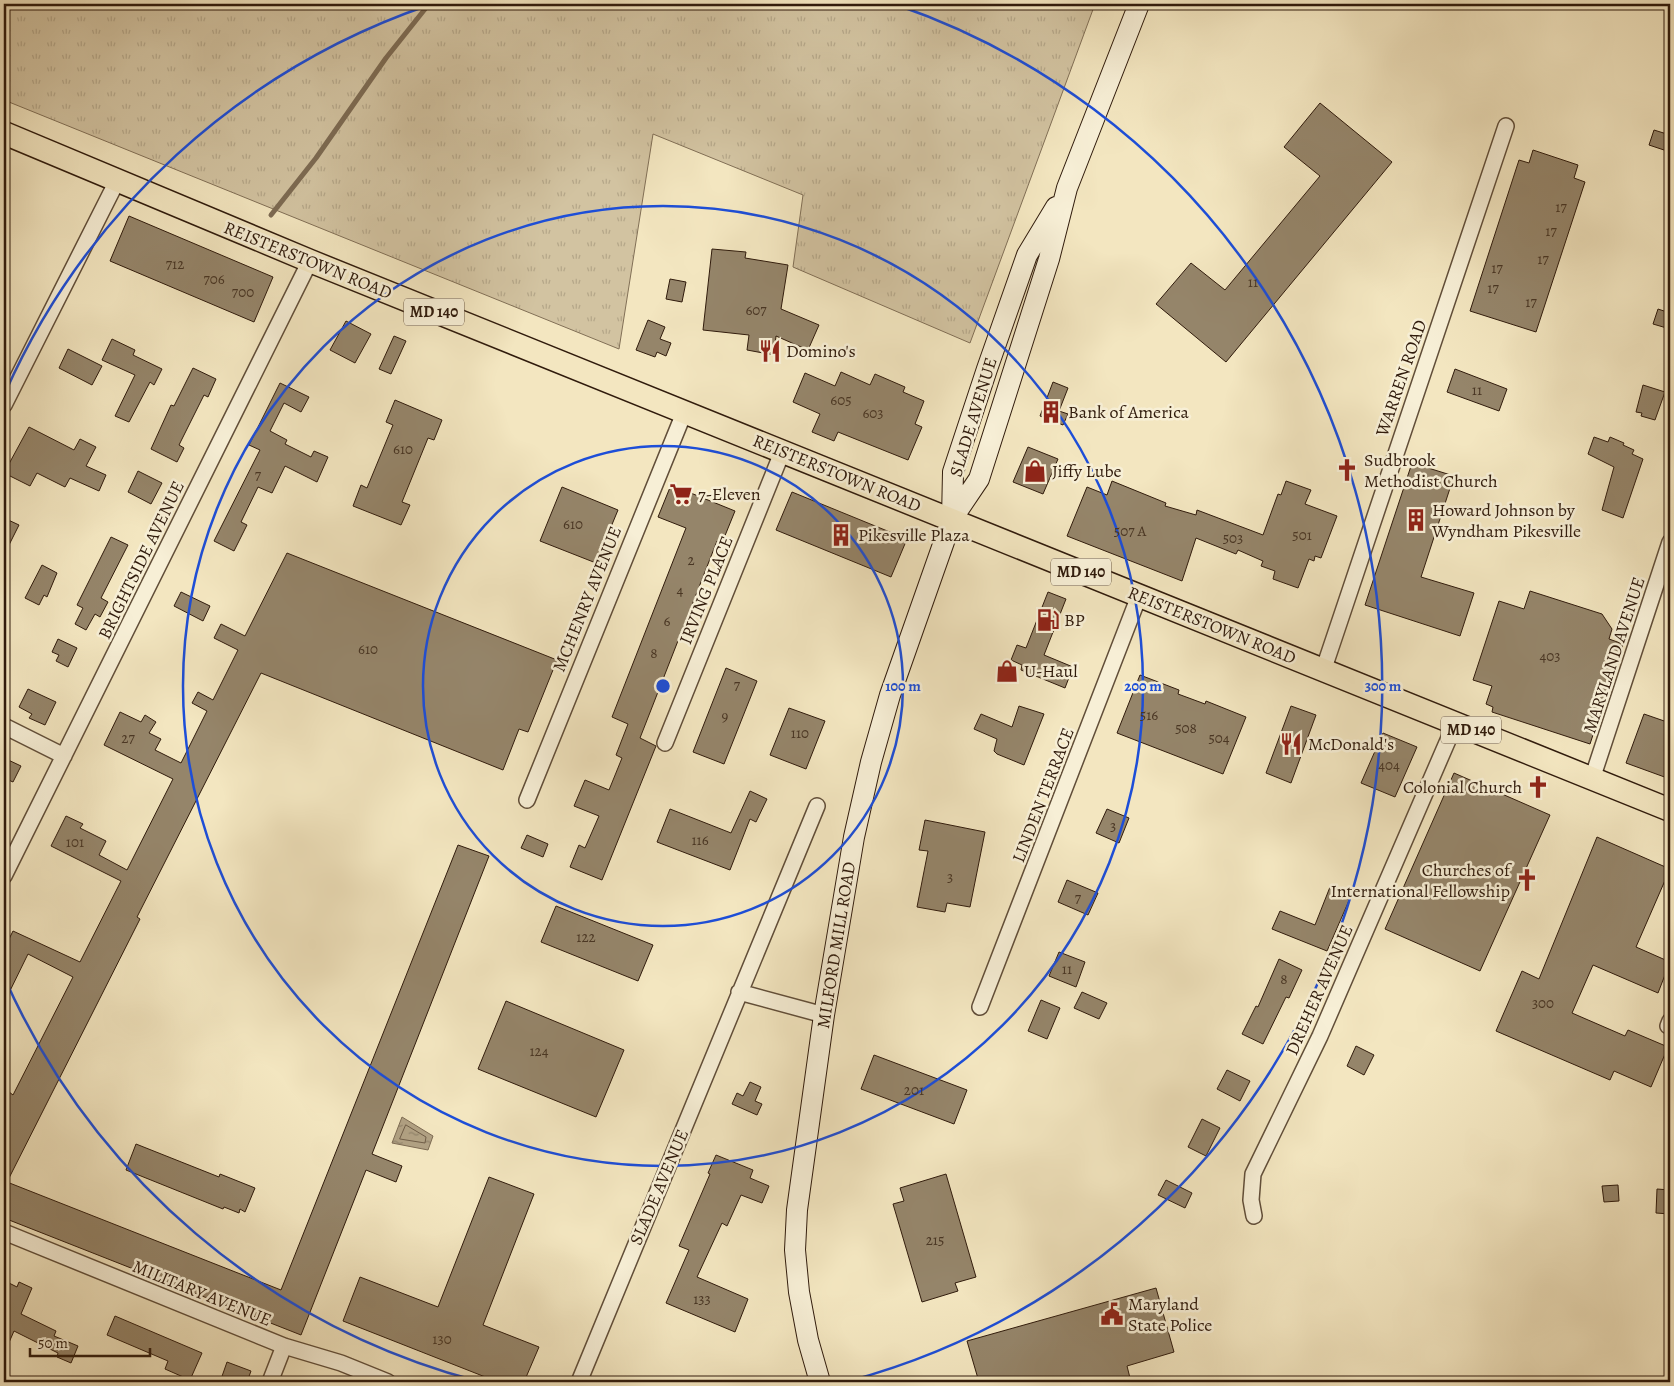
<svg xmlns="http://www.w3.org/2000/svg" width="1674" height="1386" font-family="Alegreya,serif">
  <defs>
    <pattern id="grass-tufts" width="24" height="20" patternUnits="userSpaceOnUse" patternTransform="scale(1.25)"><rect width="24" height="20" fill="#d2c3a1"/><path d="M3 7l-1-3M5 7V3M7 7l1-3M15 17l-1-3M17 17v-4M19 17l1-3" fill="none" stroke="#b5a789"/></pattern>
    <pattern id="water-ripples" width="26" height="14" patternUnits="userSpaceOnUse" patternTransform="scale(1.25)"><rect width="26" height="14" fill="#b1a183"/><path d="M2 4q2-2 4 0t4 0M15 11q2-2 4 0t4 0" fill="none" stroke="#90826a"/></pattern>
  </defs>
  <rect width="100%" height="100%" fill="#f3e6c0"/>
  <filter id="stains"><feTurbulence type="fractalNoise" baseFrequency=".004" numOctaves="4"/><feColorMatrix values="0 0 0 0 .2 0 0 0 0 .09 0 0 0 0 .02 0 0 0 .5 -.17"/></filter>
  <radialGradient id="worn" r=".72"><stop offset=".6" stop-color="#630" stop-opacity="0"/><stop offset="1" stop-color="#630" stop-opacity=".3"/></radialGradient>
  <path fill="url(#grass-tufts)" stroke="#816f56" d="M4,4H1095L970,343L793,267L803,195L653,134L619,349L4,100Z"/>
  <path fill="url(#water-ripples)" stroke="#7d6b53" d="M402,1117L433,1136L428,1150L392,1143Z"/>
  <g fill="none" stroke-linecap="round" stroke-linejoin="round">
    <path stroke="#705e48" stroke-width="1" d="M406,1125L426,1137L425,1143L400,1139Z"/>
    <path stroke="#7d6b53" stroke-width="5" d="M271,215L316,158L386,58L429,4"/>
  </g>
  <path fill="#95856a" stroke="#301b0c" d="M1320,103L1392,162L1226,362L1156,304L1191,263L1225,290L1320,176L1284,147Z
    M1654,130L1670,135V152L1649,145Z
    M1533,150L1578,165L1574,178L1585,182L1536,332L1470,311L1519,160L1529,163Z
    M129,216L273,277L254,322L110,261Z
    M712,249L746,252L745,258L788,265L781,309L819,325L808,350L776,336L774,355L747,350L749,335L703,330Z
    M670,279L686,282L682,302L666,299Z
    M1658,309L1670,313V329L1653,324Z
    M648,320L665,327L660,339L671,343L666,356L657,352L655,357L636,350Z
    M346,321L371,334L355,363L330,350Z
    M394,336L406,341L391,374L379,369Z
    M112,339L135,350L133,355L162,369L154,385L150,382L129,422L115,416L135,375L102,360Z
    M68,349L102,366L92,385L59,368Z
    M193,368L216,379L208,397L204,395L179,445L184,448L177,462L151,449L171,405L174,406Z
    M1455,369L1507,389L1499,411L1447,392Z
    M841,372L870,385L875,374L905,387L903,392L924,401L915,424L922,427L908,460L838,432L834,441L812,432L820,414L793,402L805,373L835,386Z
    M1053,382L1068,388L1059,411L1068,414L1063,425L1040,416Z
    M280,383L309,397L301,412L284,403L270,431L287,440L285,444L311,457L314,451L328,457L317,482L285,466L272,493L258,487L241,522L247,525L234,551L214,541L260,450L249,445Z
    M1643,385L1665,392L1655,420L1641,416L1642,413L1636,412Z
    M395,400L442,420L434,440L428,438L402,502L410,505L401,525L353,506L361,485L367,488L393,425L386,422Z
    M29,427L74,450L80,439L96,447L86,466L106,475L99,491L70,478L65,487L37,473L30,486L4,473Z
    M1594,437L1608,442L1610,437L1624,443L1623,445L1634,450L1632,454L1643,459L1623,518L1602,510L1614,467L1588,454Z
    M1028,447L1058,459L1043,494L1013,482Z
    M1412,463L1454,476L1421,577L1474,593L1460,636L1365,605Z
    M138,471L162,483L151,504L128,492Z
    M1112,481L1166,503L1165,506L1196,515L1197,510L1263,535L1278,494L1281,495L1286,481L1311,490L1305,504L1337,516L1321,558L1315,556L1314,561L1309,559L1298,588L1273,579L1275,571L1261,566L1263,561L1238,550L1236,554L1196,538L1182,581L1067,536L1087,487L1107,495Z
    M671,485L735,511L722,543L717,541L640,738L656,746L602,880L570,867L579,845L585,848L599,816L574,806L585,780L609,790L622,758L616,755L628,724L612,717L686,528L658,517Z
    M562,487L618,510L596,563L540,541Z
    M792,492L907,539L891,577L776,530Z
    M4,518L19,525L4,555Z
    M111,537L128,545L101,598L108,602L100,617L95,614L86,630L75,624L83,608L77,605Z
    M287,553L557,660L528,732L519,729L503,770L261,673L137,917L140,919L7,1182L281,1290L458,845L489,856L372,1154L402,1166L396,1182L366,1170L301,1335L4,1218V1088L13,1095L73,977L28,954L4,1003V949L13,931L80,962L121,881L51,846L66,816L83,824L80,828L106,841L99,855L127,870L173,779L104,745L120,712L141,722L145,715L156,722L149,733L161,739L155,750L181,763L207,711L192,703L198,692L213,700L238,650L214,638L221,624L245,636Z
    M42,565L57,573L47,597L44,595L39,605L25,598Z
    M1530,591L1602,614L1612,629L1609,639L1623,644L1590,744L1492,712L1493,707L1486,704L1492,686L1473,680L1499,601L1524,609Z
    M181,592L210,606L203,621L174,606Z
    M1048,592L1066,599L1044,655L1073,667L1065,688L1021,670L1022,665L1011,660L1017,645L1026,648Z
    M58,639L77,648L68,667L56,661L59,655L52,652Z
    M726,668L757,681L724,764L693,752Z
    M1140,675L1179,690L1178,694L1205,704L1206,701L1246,717L1223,774L1117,733Z
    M28,689L56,702L45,725L29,718L32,714L19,707Z
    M1019,706L1044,714L1024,765L997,754L994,751L997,739L974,729L981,714L1012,727Z
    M1291,706L1316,715L1291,783L1266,773Z
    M789,708L825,721L806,769L770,755Z
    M1644,714L1670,723V779L1626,763Z
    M1383,733L1417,747L1395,797L1361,783Z
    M4,758L21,766L13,782L4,778Z
    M1454,773L1550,815L1480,971L1385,929Z
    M750,791L767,799L756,822L750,819L730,870L657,842L670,809L731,833Z
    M1107,809L1129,818L1119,843L1096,833Z
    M925,820L985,832L970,907L947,903L945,912L917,907L928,851L919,850Z
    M527,835L548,844L543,857L521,848Z
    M1597,837L1670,869L1636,947L1670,962L1658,993L1593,965L1572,1013L1625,1036L1628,1030L1668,1047L1651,1087L1614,1071L1610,1080L1496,1031L1522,971L1539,979Z
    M1067,880L1098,893L1088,915L1058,902Z
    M1330,887L1351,896L1327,951L1272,929L1280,911L1315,925Z
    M556,906L653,945L638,981L541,942Z
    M1059,952L1085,962L1076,987L1049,976Z
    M1279,959L1302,970L1289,998L1286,997L1263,1044L1242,1034L1256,1006L1258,1007Z
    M1082,992L1107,1003L1099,1019L1074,1008Z
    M1041,1000L1060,1008L1047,1039L1028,1031Z
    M506,1001L624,1050L596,1117L478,1069Z
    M1356,1046L1374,1055L1364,1075L1347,1066Z
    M874,1055L967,1090L954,1124L861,1089Z
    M1227,1070L1250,1081L1240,1101L1217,1089Z
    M750,1082L761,1087L755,1101L762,1104L757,1115L732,1104L737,1093L743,1096Z
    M1202,1119L1220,1128L1206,1156L1188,1147Z
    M136,1144L219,1177L220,1174L255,1188L245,1212L240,1209L239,1213L224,1207L223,1209L126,1170Z
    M716,1155L753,1170L750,1178L769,1186L762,1203L741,1195L727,1226L722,1223L697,1277L748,1299L735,1332L666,1303L689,1250L679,1246L710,1174L708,1173Z
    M946,1174L976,1277L955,1283L958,1291L922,1302L893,1204L904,1201L900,1188Z
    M489,1177L534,1194L483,1325L539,1347L524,1382H498L343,1321L360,1277L438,1307Z
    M1166,1180L1192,1193L1185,1208L1158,1195Z
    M1618,1185L1619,1201L1604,1202L1602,1186Z
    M1657,1189L1670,1190V1214L1656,1213Z
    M7,1282L17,1287L19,1282L32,1288L21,1314L56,1331L54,1336L78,1346L71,1363L57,1357L58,1353L14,1331L4,1354V1289Z
    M1156,1288L1174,1352L1127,1366L1131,1382H979L967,1341Z
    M115,1316L202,1353L190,1380L165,1369L168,1361L107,1335Z
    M227,1362L251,1371L247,1382H220Z"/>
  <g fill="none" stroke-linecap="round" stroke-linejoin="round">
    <defs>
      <path id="street" d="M4,405L117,181
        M1323,671L1506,126
        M4,726L64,756
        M665,743L783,450
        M1592,779L1670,542
        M527,800L684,413
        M4,876L310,261
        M739,992L824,1015
        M980,1007L1139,596
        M1668,1026L1670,1021
        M1254,1216L1251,1200L1253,1174L1320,1036L1455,724
        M4,1232L284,1346L341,1363L388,1382
        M270,1382L284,1346
        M579,1382L817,806"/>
      <path id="secondary" d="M952,519L953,472L987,369L1027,255L1056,207
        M820,1382L808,1340L799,1292L795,1250L797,1210L824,1015L854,837L871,762L890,695L952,519L979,479L1049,259L1067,188L1139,4"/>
      <path id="primary" d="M4,133L310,261L1670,810"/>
    </defs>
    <use href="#street" stroke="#614e39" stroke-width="18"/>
    <use href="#secondary" stroke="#301b0c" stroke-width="22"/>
    <use href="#primary" stroke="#301b0c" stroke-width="25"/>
    <use href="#street" stroke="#f7efd6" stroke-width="15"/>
    <use href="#secondary" stroke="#f7efd6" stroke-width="20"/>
    <use href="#primary" stroke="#f3e6c0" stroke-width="22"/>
  </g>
  <g fill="none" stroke="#1d4ed8" stroke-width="2.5">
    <circle cx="663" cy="686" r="240"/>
    <circle cx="663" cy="686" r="480"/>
    <path d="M477 1381A720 720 0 0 1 5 979M5 393A720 720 0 0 1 429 5M897 5A720 720 0 0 1 849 1381"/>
  </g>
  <defs>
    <symbol id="restaurant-bare" viewBox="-9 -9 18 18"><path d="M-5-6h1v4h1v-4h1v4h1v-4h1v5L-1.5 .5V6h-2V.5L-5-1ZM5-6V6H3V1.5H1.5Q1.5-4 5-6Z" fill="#8f2418" stroke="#f7efd6" stroke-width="2.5" paint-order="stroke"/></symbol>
    <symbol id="building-bare" viewBox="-9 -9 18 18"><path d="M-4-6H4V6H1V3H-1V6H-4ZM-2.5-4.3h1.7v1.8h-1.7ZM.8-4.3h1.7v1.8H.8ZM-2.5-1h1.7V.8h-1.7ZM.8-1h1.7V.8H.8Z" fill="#8f2418" stroke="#f7efd6" stroke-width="2.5" paint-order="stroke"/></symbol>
    <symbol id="church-bare" viewBox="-9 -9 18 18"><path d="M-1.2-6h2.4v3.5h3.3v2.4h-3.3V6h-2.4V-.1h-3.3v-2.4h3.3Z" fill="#8f2418" stroke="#f7efd6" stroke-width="2.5" paint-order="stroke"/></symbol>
    <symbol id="shop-bare" viewBox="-9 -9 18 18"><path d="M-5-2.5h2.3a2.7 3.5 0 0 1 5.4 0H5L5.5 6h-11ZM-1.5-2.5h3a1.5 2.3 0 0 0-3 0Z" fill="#8f2418" stroke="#f7efd6" stroke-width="2.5" paint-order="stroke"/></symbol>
    <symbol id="supermarket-bare" viewBox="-9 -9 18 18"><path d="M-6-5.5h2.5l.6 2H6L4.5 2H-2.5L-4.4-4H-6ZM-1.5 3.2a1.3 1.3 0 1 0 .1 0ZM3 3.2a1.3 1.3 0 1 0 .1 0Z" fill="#8f2418" stroke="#f7efd6" stroke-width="2.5" paint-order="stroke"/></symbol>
    <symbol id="fuel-bare" viewBox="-9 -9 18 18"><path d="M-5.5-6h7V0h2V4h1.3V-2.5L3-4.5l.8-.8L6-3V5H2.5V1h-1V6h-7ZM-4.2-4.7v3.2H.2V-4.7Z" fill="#8f2418" stroke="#f7efd6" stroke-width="2.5" paint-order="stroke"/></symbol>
    <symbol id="civic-bare" viewBox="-9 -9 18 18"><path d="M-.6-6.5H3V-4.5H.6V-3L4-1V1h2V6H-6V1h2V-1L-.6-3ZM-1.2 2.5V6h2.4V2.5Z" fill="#8f2418" stroke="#f7efd6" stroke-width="2.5" paint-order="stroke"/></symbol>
  </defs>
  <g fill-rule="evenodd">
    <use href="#restaurant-bare" x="754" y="335" width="32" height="32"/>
    <use href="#building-bare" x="1035" y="396" width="32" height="32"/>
    <use href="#church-bare" x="1331" y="454" width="32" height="32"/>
    <use href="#shop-bare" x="1019" y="455" width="32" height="32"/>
    <use href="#supermarket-bare" x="665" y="478" width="32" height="32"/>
    <use href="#building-bare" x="1400" y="504" width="32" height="32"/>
    <use href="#building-bare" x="825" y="519" width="32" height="32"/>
    <use href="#fuel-bare" x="1032" y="604" width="32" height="32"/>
    <use href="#shop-bare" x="991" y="655" width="32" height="32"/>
    <use href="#restaurant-bare" x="1275" y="728" width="32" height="32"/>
    <use href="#church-bare" x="1522" y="771" width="32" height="32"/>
    <use href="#church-bare" x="1511" y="864" width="32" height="32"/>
    <use href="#civic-bare" x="1096" y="1298" width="32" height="32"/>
  </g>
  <g text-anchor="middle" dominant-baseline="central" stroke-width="5" stroke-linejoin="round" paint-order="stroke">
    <g font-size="15" fill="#493624">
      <text x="1561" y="207">17</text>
      <text x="1551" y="231">17</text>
      <text x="1543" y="259">17</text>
      <text x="175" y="264">712</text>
      <text x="1497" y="268">17</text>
      <text x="214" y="279">706</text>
      <text x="1253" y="282">11</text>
      <text x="1493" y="288">17</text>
      <text x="243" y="292">700</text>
      <text x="1531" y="302">17</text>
      <text x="756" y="310">607</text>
      <text x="1477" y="390">11</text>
      <text x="841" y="400">605</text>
      <text x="873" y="413">603</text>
      <text x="403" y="449">610</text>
      <text x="258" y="475">7</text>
      <text x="573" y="524">610</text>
      <text x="1130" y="531">507 A</text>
      <text x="1302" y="535">501</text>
      <text x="1233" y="538">503</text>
      <text x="691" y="560">2</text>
      <text x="680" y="590">4</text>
      <text x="667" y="621">6</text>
      <text x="368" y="649">610</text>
      <text x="654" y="653">8</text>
      <text x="1550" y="656">403</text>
      <text x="737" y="685">7</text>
      <text x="1149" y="715">516</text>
      <text x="725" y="716">9</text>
      <text x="1186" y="728">508</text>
      <text x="800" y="733">110</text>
      <text x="128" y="738">27</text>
      <text x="1219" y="738">504</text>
      <text x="1389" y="765">404</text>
      <text x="1113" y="826">3</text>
      <text x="700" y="840">116</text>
      <text x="75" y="842">101</text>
      <text x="950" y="877">3</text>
      <text x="1078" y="898">7</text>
      <text x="586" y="937">122</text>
      <text x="1067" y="969">11</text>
      <text x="1284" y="979">8</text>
      <text x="1543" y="1003">300</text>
      <text x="539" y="1051">124</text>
      <text x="914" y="1090">201</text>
      <text x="935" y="1240">215</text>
      <text x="702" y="1299">133</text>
      <text x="442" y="1339">130</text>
    </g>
    <g fill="#f7efd6" stroke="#6c5b49" stroke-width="1">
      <rect x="404" y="298.5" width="60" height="27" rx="4"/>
      <rect x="1051" y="558.5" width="60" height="27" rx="4"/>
      <rect x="1441" y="716.5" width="60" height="27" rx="4"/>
    </g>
    <g font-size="16" font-weight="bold" fill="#301b0c">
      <text x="434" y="312">MD 140</text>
      <text x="1081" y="572">MD 140</text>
      <text x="1471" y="730">MD 140</text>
    </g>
    <g font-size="18" fill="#301b0c" stroke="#f7efd6">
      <text transform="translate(308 260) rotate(22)">REISTERSTOWN ROAD</text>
      <text transform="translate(1401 378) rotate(-71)">WARREN ROAD</text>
      <text transform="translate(973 417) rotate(-73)">SLADE AVENUE</text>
      <text transform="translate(837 473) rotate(22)">REISTERSTOWN ROAD</text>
      <text transform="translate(141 560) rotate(-64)">BRIGHTSIDE AVENUE</text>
      <text transform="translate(706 590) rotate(-68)">IRVING PLACE</text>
      <text transform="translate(587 599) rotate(-68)">MCHENRY AVENUE</text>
      <text transform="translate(1212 625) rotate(22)">REISTERSTOWN ROAD</text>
      <text transform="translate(1614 655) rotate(-72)">MARYLAND AVENUE</text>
      <text transform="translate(1043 795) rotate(-69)">LINDEN TERRACE</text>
      <text transform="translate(836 945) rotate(-81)">MILFORD MILL ROAD</text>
      <text transform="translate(1319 990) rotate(-66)">DREHER AVENUE</text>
      <text transform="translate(659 1187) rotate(-67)">SLADE AVENUE</text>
      <text transform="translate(202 1293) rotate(22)">MILITARY AVENUE</text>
    </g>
    <g font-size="18" fill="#301b0c" stroke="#f7efd6" text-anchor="start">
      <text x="786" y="351">Domino's</text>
      <text x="1068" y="412">Bank of America</text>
      <text x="1364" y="460">Sudbrook<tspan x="1364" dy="21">Methodist Church</tspan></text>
      <text x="1052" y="471">Jiffy Lube</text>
      <text x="698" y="494">7-Eleven</text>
      <text x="1432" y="510">Howard Johnson by<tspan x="1432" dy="21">Wyndham Pikesville</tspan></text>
      <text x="858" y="535">Pikesville Plaza</text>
      <text x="1064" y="620">BP</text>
      <text x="1024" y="671">U-Haul</text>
      <text x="1308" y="744">McDonald's</text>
      <text x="1522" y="787" text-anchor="end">Colonial Church</text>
      <text x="1510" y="870" text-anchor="end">Churches of<tspan x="1510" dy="21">International Fellowship</tspan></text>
      <text x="1128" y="1304">Maryland<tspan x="1128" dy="21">State Police</tspan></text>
    </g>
  </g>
  <circle cx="663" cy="686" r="8" fill="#1d4ed8" stroke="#f7efd6" stroke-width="2.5"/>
  <g font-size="15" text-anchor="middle" font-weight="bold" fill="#1d4ed8" stroke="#f7efd6" stroke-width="5" stroke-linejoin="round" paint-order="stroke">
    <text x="903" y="691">100 m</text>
    <text x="1143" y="691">200 m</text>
    <text x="1383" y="691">300 m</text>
  </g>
  <rect width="1674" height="1386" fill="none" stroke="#f3e6c0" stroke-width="20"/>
  <rect x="5" y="5" width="1664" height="1376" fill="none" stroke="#301b0c" stroke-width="2.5"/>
  <rect x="10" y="10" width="1654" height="1366" fill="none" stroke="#301b0c"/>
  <path d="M30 1348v8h120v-8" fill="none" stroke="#301b0c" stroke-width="2.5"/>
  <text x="38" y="1348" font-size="15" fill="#301b0c" stroke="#f7efd6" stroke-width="4" paint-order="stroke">50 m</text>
  <rect width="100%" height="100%" filter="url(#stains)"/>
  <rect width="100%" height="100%" fill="url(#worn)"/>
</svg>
